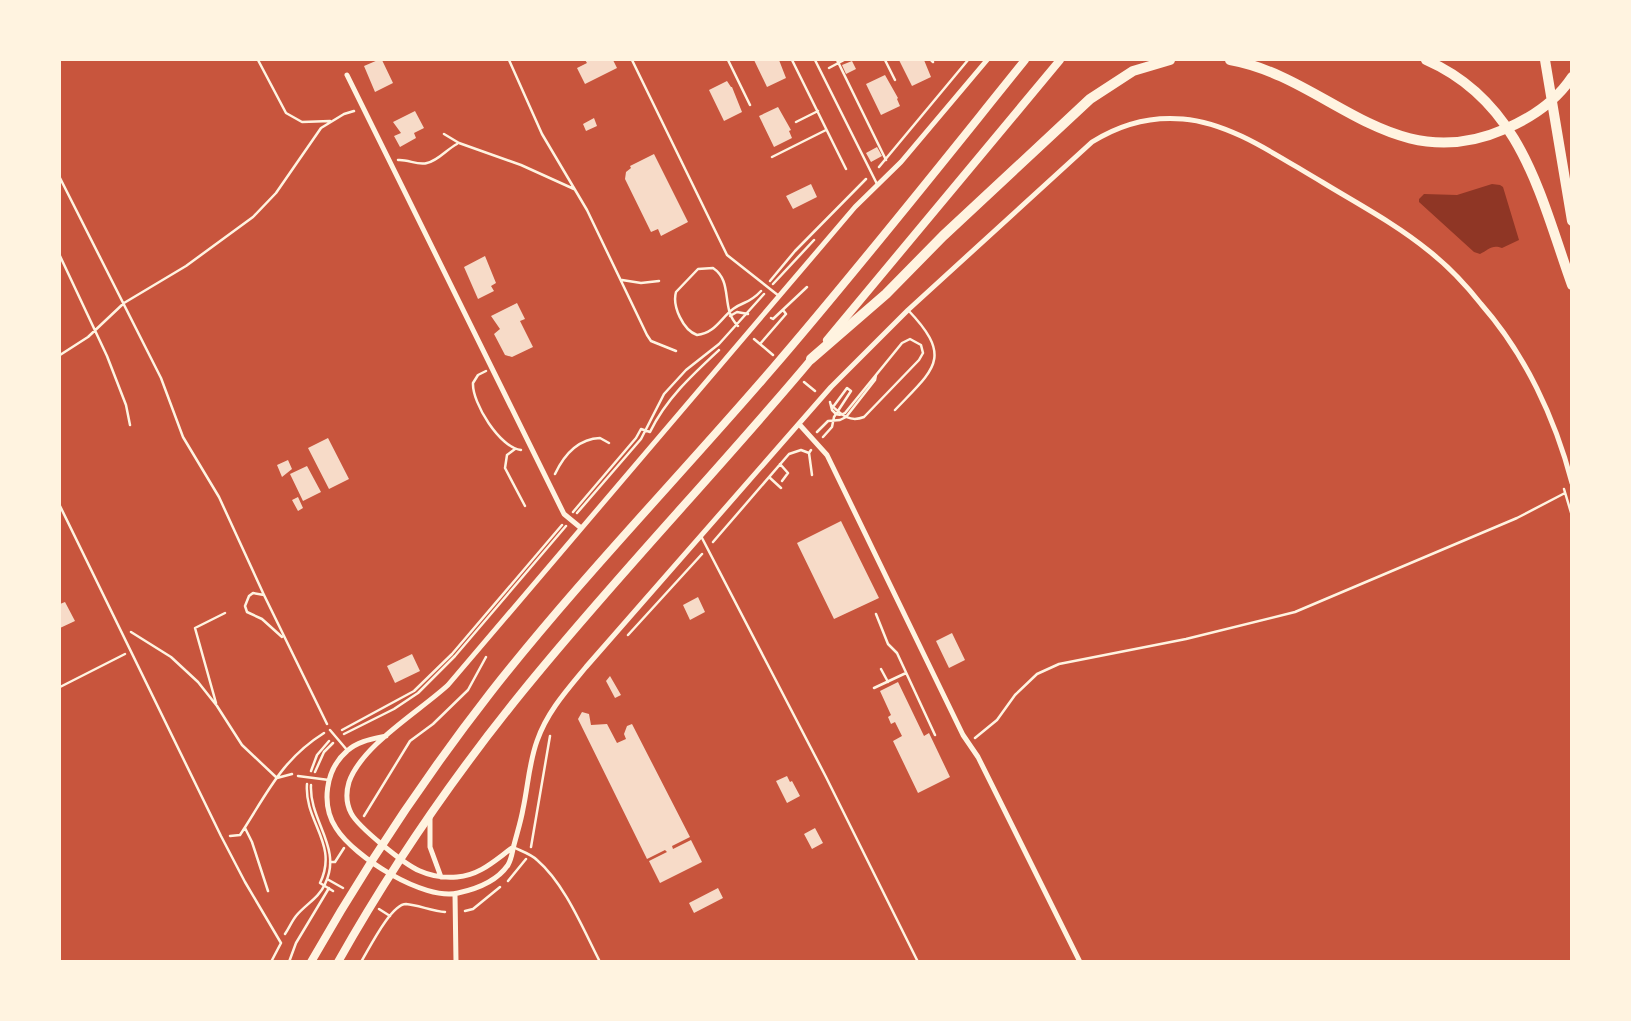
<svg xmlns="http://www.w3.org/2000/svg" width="1631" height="1021" font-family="Signika,sans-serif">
  <rect width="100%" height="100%" fill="#c8553d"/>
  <path fill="#8f3625" d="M1492,184L1500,185L1503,187L1519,240L1502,248C1492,244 1488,250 1480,254L1474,252L1419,202V199L1424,194L1457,195Z"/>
  <path fill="#f7dbc8" d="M378,60H382L393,83L375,92L364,66Z
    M585,60H613L617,68L585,84L577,68L587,63Z
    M754,60H779L786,78L767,87Z
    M899,60H924L931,77L912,86Z
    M852,61L856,69L846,74L842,65Z
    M885,75L898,98L897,99L900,106L881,115L866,84Z
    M727,81L731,87H732L742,112L724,121L709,90Z
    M778,107L791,130L789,131L792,138L774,147L759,116Z
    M415,111L424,128L414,133L416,138L400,147L394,136L401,133L393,122Z
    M594,118L597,126L586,131L583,124Z
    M877,147L882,156L871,162L866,153Z
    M654,154L688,222L661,236L658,229L651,232L625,179L626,172L631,168L630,166Z
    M811,184L817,197L793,209L786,196Z
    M485,256L496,283L491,286L494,291L478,299L464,267Z
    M517,303L525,319L520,321L533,347L512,357L505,355L494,334L500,329L491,316Z
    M328,438L349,479L329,489L308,448Z
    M288,460L292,469L282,477L277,465Z
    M307,466L321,492L303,501L290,474Z
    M298,497L303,508L298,511L292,500Z
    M841,521L879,598L834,619L797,543Z
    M698,597L705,612L690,620L683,605Z
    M65,602L75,621L60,628V604Z
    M952,633L965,660L949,668L936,641Z
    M412,654L420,671L395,683L387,666Z
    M610,676L621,695L615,698L606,681Z
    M898,682L924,736L929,733L950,777L918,793L893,741L902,736L895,722L891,724L888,717L891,715L880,691Z
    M582,712L589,714L591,725L607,724L617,743L626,739L624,734L627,726L632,724L690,837L672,846L673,849L691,840L702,862L660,883L649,861L667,852L665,850L647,859L578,719Z
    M787,776L790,782L792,781L800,796L787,803L776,781Z
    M815,828L823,843L812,849L804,834Z
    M718,888L723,898L694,913L689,903Z"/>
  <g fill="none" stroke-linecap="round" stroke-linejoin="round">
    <path stroke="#fff3e0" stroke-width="2.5" d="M258,60L286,113L302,122L330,121
      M509,60L542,134L587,210L647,335L651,341L676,351
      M728,60L750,105
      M792,60L846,169
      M837,60L886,160
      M885,60L895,80
      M931,60L933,62
      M829,68L844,60
      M796,122L818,111
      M444,134L459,143L521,165L574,189
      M772,157L826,130
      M398,160C408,159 418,166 427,163C438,161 447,149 457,144
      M879,167L968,60
      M60,178L161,378L183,437L219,497L264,595L327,724
      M60,256L107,356L126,405L130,425
      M622,280L641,283L659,281
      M770,281L795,251L866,179
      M773,284L814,240
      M730,316L737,312L748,314
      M771,318L773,319L807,287
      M738,326C720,309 734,282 713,268L698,269L676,292C672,306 683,330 697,335C715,333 720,319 733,309C744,301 749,304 761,291
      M754,339L773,355
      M760,344L786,314L783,310
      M60,355L88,337L124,303L186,266L253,217L276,193L321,128L344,114L354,111
      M486,371L478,375L473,383C472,403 500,448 521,450
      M804,382L815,391
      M830,402L832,410L836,414
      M831,405C841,414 849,423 864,417L919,360L923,353L921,345L910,339L902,343L845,413C842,415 839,415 836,414
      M817,432L828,421L840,420L846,417L875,380L876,375
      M823,437L832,427L834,417L851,391L847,388L833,407
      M515,449L507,455L505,468L525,506
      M809,453L812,475
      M780,464L788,473L782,481
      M555,474C564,455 578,439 600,438L609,443
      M769,477L781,488
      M1564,489L1572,516
      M573,512L636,438L641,429L650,432C666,399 692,375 719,350
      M577,513L641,439L664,394L686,370L719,344L764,294
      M713,542L789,454L801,450L809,453L811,450
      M264,595L253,593L249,596L245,606L247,612L262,619L282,637
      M876,614L888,644L897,653L935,735
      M131,632L171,657L198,682L217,706L242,745L277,778L292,774
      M628,635L702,554
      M881,669L888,682
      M60,687L125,654
      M874,688L906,673
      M216,703L195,628L225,613
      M342,730L414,691L452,654L562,525
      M344,734L394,709L418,693L455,656L566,526
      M975,738L997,720L1015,695L1037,674L1059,664L1186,639L1295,612L1517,518L1565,493
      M311,771L317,755L329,741
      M315,772L324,752L333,743
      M307,784C304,822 339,844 320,883L333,891
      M364,816L410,741L433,724L468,690L486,657
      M245,828L252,842L268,891
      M230,836L240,835C267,794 281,760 324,733
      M531,847L550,736
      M330,862H335L344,848
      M327,879L343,888
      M508,881L526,859
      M379,909L390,916
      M465,911L473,909L500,887
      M285,934C289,928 292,921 296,916C306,904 319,898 325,884C343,848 309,821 311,785
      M289,962L296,943L329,888
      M361,962C369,949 391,904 406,904C418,905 432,911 445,912"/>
    <path stroke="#fff3e0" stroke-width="2.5" d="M632,60L727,255L779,296
      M815,60L877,184
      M895,410C934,369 954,358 908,310
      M60,506L221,836L245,882L281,943L271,962
      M701,536L826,777L918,962
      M330,730L347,750
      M298,776L329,780
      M513,847C521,851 531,854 537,860C565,884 583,929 600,962"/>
    <path stroke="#fff3e0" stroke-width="5" d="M347,75L564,514L581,528
      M799,424L827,455L963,735L978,757L1080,962
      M386,736C372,739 358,741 347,751C325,770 321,805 336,828C354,857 424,901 458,893C477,889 497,881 508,865C512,858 512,852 514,845C517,833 521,821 523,809C528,786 529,763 537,741C547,712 567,690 586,667L831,387L908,310L1092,142C1119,125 1150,116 1183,119C1232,123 1280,158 1322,182C1358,204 1396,224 1429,251C1448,266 1466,285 1481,304C1525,354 1555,418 1572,483
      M430,815V847L441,877
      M512,848C494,861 480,875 457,877C444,878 431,876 420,871C405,865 358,827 351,813C346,803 346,792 349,782C362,745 420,711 448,685L855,207L901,162L987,60
      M455,894L456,962"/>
    <path stroke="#fff3e0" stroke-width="8" d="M827,340L1060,60
      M311,962C365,867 424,778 491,692C579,580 679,477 772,369C859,268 942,163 1025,60
      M338,962C392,866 454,776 523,691C616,576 720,469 815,355"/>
    <path stroke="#fff3e0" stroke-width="10" d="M1230,60C1328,77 1392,179 1505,129C1531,118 1556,101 1572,77
      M1426,60C1522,102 1540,196 1572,285
      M1545,60L1572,221
      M811,359L886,294L943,236L1090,99L1133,71L1170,60"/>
  </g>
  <rect width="1631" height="1021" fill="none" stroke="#fff3e0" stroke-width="122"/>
</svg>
